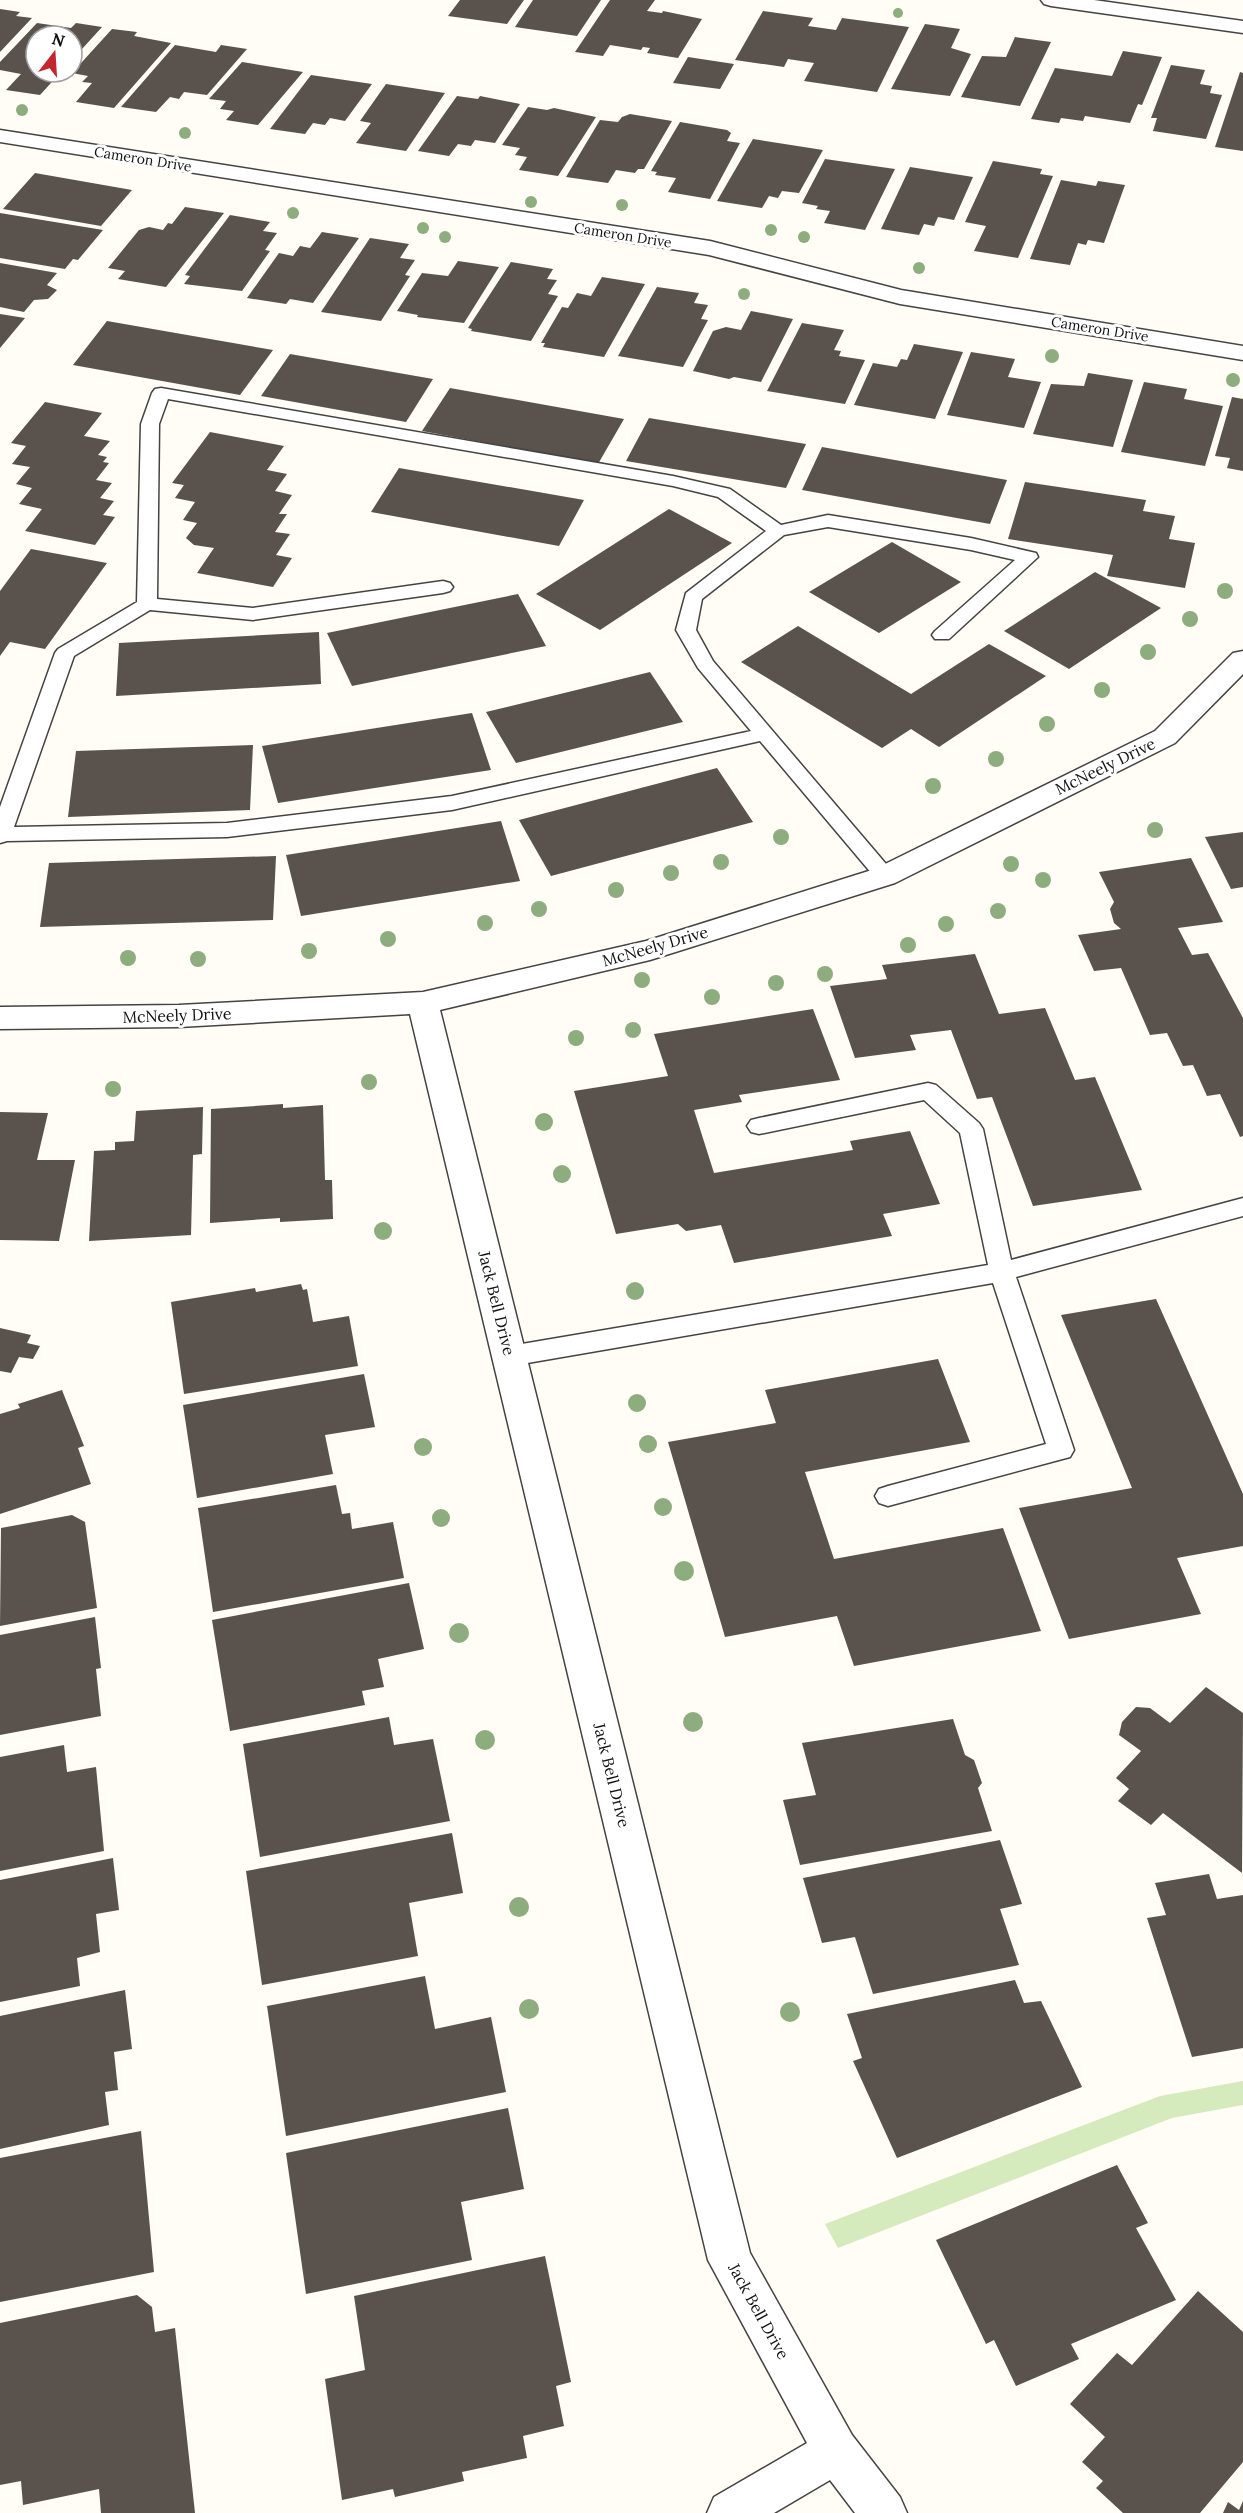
<svg xmlns="http://www.w3.org/2000/svg" width="1243" height="2513" font-family="Lora,serif">
  <rect width="100%" height="100%" fill="#fffdf5"/>
  <path fill="#d5ebbd" d="M1243,2081V2105L1172,2118L838,2248L825,2224L1160,2096Z"/>
  <path fill="#5a524d" d="M460,0H524L507,24L448,16Z
    M533,0H601L577,36L515,27Z
    M610,0H655L647,11L662,13L663,11L702,19L678,58L647,53L650,48L643,47L641,50L610,45L603,56L575,52Z
    M0,9L20,12L16,16L32,18L0,52Z
    M763,11L813,18L808,26L836,30L842,18L909,27L877,92L804,81L814,63L788,59L784,67L735,60Z
    M37,23L71,28L76,23L102,27L72,60V36H36V72H61L40,95L6,90L21,74L0,70V62Z
    M925,24L960,29L951,48L971,54L950,96L891,89Z
    M112,29L137,32L134,36L171,43L114,108L76,102L92,83L82,82L88,76L72,73Z
    M1015,37L1051,42L1020,106L961,97L982,56L1006,57Z
    M175,45L216,52L221,45L247,49L207,95L184,92L179,99L170,97L156,112L121,107Z
    M1123,51L1162,57L1142,105L1138,104L1130,123L1085,116L1083,121L1061,118L1059,123L1031,119L1055,68L1112,76Z
    M688,57L734,64L720,89L673,83Z
    M242,62L303,72L258,125L226,120L234,111L220,109L226,101L209,99Z
    M1171,65L1205,70L1200,84L1212,86L1210,93L1222,95L1206,139L1153,131L1157,118H1151Z
    M1240,72L1243,73V151L1215,147Z
    M311,75L372,84L345,121L330,118L325,125L313,123L305,134L270,129Z
    M386,84L445,93L406,151L356,143L371,123L360,121Z
    M457,96L478,99L480,96L520,104L495,143L475,140L471,146L458,144L449,156L418,151Z
    M528,107L547,110L554,108L596,117L558,176L519,170L527,157L515,155L520,148L502,145Z
    M630,114L672,121L644,169H638L635,173L616,170L608,183L566,177L600,120L618,122L622,117Z
    M680,122L727,130L731,133L727,141L740,143L710,199L668,192L676,178L655,175L657,172L651,171Z
    M753,139L823,150L799,193L782,191L778,198L769,196L762,208L717,201Z
    M825,159L895,169L865,230L824,223L830,211L816,209L818,206L802,203Z
    M993,161L1042,169L1040,174L1053,176L1018,258L974,251L986,226L965,222Z
    M910,167L973,177L954,220L938,217L934,226L924,224L919,235L881,229Z
    M35,173L132,190L101,226L3,209Z
    M1061,180L1096,186L1098,181L1125,185L1104,243L1088,240L1086,245L1078,243L1070,265L1030,259Z
    M185,207L224,213L166,287L118,279L125,271L108,268L139,230L149,227L163,230L168,223L172,224Z
    M0,213L103,230L78,260L73,259L65,269L0,258Z
    M230,215L270,222L263,231L277,233L265,250L270,251L242,291L184,284L190,276L185,275Z
    M322,232L359,238L313,303L290,299L286,304L247,298L279,253L293,256L300,246L310,248Z
    M370,238L409,244L400,258L415,260L405,275L410,276L381,321L321,312Z
    M458,261L499,267L464,323L417,317L418,315L397,311L422,273L448,276Z
    M511,262L553,269L547,279L557,280L548,294L558,296L531,341L471,331L472,329L468,328Z
    M0,263L57,273L47,285L57,290L48,299L34,300L24,312L0,307Z
    M602,277L645,284L604,357L543,347L545,343H541L562,307L568,308L577,293L591,296Z
    M657,287L699,293L694,303L708,305L701,319L708,320L683,367L618,356Z
    M751,311L793,319L761,382L734,377L729,379L693,371L713,331L726,327L741,330Z
    M0,314L25,318L0,348Z
    M107,321L273,350L240,395L73,365Z
    M802,323L844,330L834,350L841,351L839,356L865,360L845,404L767,391Z
    M914,344L963,352L935,419L854,405L873,363L897,367L901,359L907,360Z
    M971,352L1015,359L1008,377L1041,382L1024,428L947,415Z
    M290,354L433,379L406,422L261,396Z
    M1088,373L1133,380L1113,447L1033,434L1051,384L1084,386Z
    M1144,382L1187,389L1184,399L1223,406L1205,466L1121,452Z
    M450,388L624,419L598,464L422,431Z
    M1232,397L1243,399V471L1227,468L1230,458L1215,456Z
    M45,402L102,413L84,436L110,441L98,455L107,457L103,462L109,463L96,480L112,483L100,498L114,501L103,515L115,517L95,545L25,531L42,509L19,504L32,488L16,484L30,467L12,464L26,446L11,443Z
    M649,418L806,444L786,488L626,461Z
    M210,432L284,446L267,470L287,474L275,491L292,495L279,514H287L275,532L290,534L276,555L292,558L273,587L197,573L214,548L194,545L186,538L197,523L183,520L195,502L175,498L184,485L172,483Z
    M822,447L1007,480L990,524L802,490Z
    M399,468L584,500L559,546L371,512Z
    M1025,482L1146,500L1143,511L1175,516L1169,539L1195,543L1185,588L1107,576L1113,555L1008,539Z
    M669,509L732,543L600,630L536,594Z
    M892,542L961,582L879,633L809,592Z
    M31,549L107,563L45,649L10,642L0,656V591Z
    M1095,572L1161,608L1069,669L1004,631Z
    M518,594L546,646L352,686L327,633Z
    M798,626L911,694L989,644L1046,676L939,747L911,729L882,748L741,662Z
    M319,632L321,684L116,696L119,643Z
    M650,672L683,722L516,763L486,712Z
    M472,713L491,770L278,803L262,746Z
    M253,745L250,810L68,817L76,751Z
    M717,768L753,822L551,876L519,820Z
    M501,821L520,881L301,916L286,855Z
    M1243,832V887L1231,889L1205,837Z
    M276,856L273,920L40,927L49,863Z
    M1191,858L1223,922L1178,928L1192,955L1208,953L1243,1018V1136L1240,1137L1220,1094L1207,1096L1193,1065L1183,1066L1167,1033L1150,1035L1121,968L1094,971L1078,935L1121,929L1114,923L1110,909L1114,902L1099,872Z
    M975,954L999,1014L1045,1008L1075,1080L1095,1077L1142,1190L1033,1206L992,1097L977,1099L951,1030L910,1035L916,1050L855,1058L830,986L887,979L882,965Z
    M813,1009L840,1080L739,1095L742,1102L694,1110L714,1173L853,1150L850,1141L910,1131L940,1204L883,1214L892,1236L734,1263L721,1225L686,1231L678,1224L616,1234L574,1091L668,1076L654,1034Z
    M283,1104V1108L323,1105L325,1180H332L333,1219L280,1222V1218L210,1223L211,1109Z
    M203,1107L202,1154L193,1155L191,1235L89,1241L94,1151L115,1150V1142L134,1141L136,1111Z
    M0,1112L48,1113L37,1160H75L59,1241L0,1240Z
    M301,1284L303,1290L307,1289L313,1322L349,1316L358,1366L184,1394L171,1302L255,1288L256,1292Z
    M1156,1299L1243,1494V1546L1177,1558L1201,1614L1069,1639L1019,1508L1132,1488L1061,1315Z
    M0,1328L31,1335L27,1343L40,1346L33,1359L19,1357L11,1373L0,1371Z
    M938,1359L970,1442L805,1472L834,1559L1003,1528L1041,1631L854,1666L837,1616L725,1637L668,1442L776,1423L765,1390Z
    M364,1374L375,1427L325,1435L333,1474L197,1498L183,1405Z
    M62,1390L84,1446L78,1448L91,1484L0,1514V1414L20,1408L18,1404Z
    M336,1485L342,1514L350,1513L352,1529L393,1522L404,1578L213,1612L198,1508Z
    M72,1515L85,1522L97,1608L0,1626L1,1528Z
    M409,1583L424,1649L378,1659L384,1687L362,1691L365,1705L230,1731L212,1620Z
    M95,1617L101,1668L96,1669L101,1716L0,1735V1635Z
    M1206,1687L1243,1713L1242,1873L1163,1813L1151,1825L1118,1801L1129,1789L1116,1778L1141,1751L1119,1735L1122,1722L1136,1707L1150,1708L1170,1723Z
    M389,1717L394,1745L433,1739L450,1821L260,1857L243,1744Z
    M953,1719L965,1755L974,1760L982,1783L978,1788L992,1831L800,1865L783,1800L816,1795L802,1743Z
    M64,1745L67,1772L96,1767L104,1851L0,1871V1757Z
    M452,1833L463,1893L409,1903L418,1956L262,1985L246,1871Z
    M1000,1840L1022,1904L1000,1909L1019,1965L873,1994L855,1937L822,1943L803,1878Z
    M113,1858L119,1910L96,1914L100,1952L77,1958L80,1986L0,2002V1880Z
    M1209,1874L1217,1899L1243,1895V2048L1192,2057L1147,1918L1166,1915L1155,1883Z
    M425,1976L435,2029L491,2017L506,2092L286,2136L267,2006Z
    M1015,1980L1024,2003L1041,2001L1082,2087L897,2158L853,2061L862,2058L847,2014Z
    M125,1990L132,2049L114,2052L118,2090L105,2092L109,2125L0,2149V2016Z
    M508,2108L524,2189L461,2202L472,2260L306,2294L286,2153Z
    M141,2131L154,2272L0,2302V2158Z
    M1117,2165L1148,2223L1136,2228L1176,2300L1071,2344L1079,2359L1016,2386L994,2340L986,2344L936,2240Z
    M545,2256L571,2382L556,2386L564,2426L523,2436L527,2458L462,2472L464,2481L395,2497L393,2489L342,2500L325,2379L365,2370L354,2296Z
    M1198,2291L1243,2332V2462L1200,2513H1123L1096,2488L1103,2481L1082,2462L1105,2437L1070,2404L1117,2353L1132,2365Z
    M137,2295L152,2307L155,2332L175,2328L195,2513H101L99,2489L23,2505L21,2481L0,2485V2323Z
    M1243,2501V2513H1223L1228,2502L1239,2510Z"/>
  <g fill="none" stroke-linecap="round" stroke-linejoin="round">
    <defs>
      <path id="lane" d="M161,388L673,476L730,489L781,525L828,515L971,538L1036,553L1038,557L949,639H935L932,635L935,631L1015,560L971,550L828,527L784,535L702,599L696,630L713,661L892,871L896,876L892,881L885,883L878,881L760,741L452,810L227,837L7,841L0,843V807L55,653L58,649L137,602L141,424L152,393L155,389ZM168,399L673,486L718,497L766,531L686,593L676,630L698,668L751,731L452,796L227,823L14,827L74,656L150,610L253,620L443,593L450,591L453,587L450,583L443,581L253,608L157,599L159,424Z
        M928,1083L936,1085L979,1123L983,1129L1011,1260L1243,1198V1216L1016,1277L1074,1450L1070,1457L888,1506L879,1503L875,1496L879,1489L888,1486L1046,1444L993,1283L510,1366L501,1363L498,1356L501,1349L510,1346L988,1265L960,1133L924,1100L759,1134L751,1132L747,1126L751,1120L759,1118Z"/>
      <path id="street" d="M1041,0H1094L1243,21V33L1051,6L1044,4Z
        M0,130L710,241L901,290L1243,346V360L900,304L709,255L0,142Z
        M1243,651V674L1175,743L895,883L650,960L440,1010L750,2253L852,2435L900,2497L907,2513H855L830,2480L774,2513H707L714,2497L807,2443L708,2260L410,1014L179,1027L0,1029V1007L179,1005L423,992L646,941L875,869L1155,731L1233,653Z"/>
    </defs>
    <use href="#lane" stroke="#444" stroke-width="3"/>
    <use href="#street" stroke="#444" stroke-width="3"/>
    <use href="#lane" fill="#fff" fill-rule="evenodd"/>
    <use href="#street" fill="#fff" fill-rule="evenodd"/>
  </g>
  <g fill="#8dad7f">
    <circle cx="898" cy="13" r="5"/>
    <circle cx="22" cy="110" r="6"/>
    <circle cx="185" cy="133" r="6"/>
    <circle cx="531" cy="202" r="6"/>
    <circle cx="622" cy="205" r="6"/>
    <circle cx="293" cy="213" r="6"/>
    <circle cx="423" cy="228" r="6"/>
    <circle cx="771" cy="230" r="6"/>
    <circle cx="445" cy="237" r="6"/>
    <circle cx="804" cy="237" r="6"/>
    <circle cx="919" cy="268" r="6"/>
    <circle cx="744" cy="294" r="6"/>
    <circle cx="1052" cy="356" r="7"/>
    <circle cx="1233" cy="380" r="7"/>
    <circle cx="1225" cy="591" r="8"/>
    <circle cx="1190" cy="619" r="8"/>
    <circle cx="1148" cy="652" r="8"/>
    <circle cx="1102" cy="690" r="8"/>
    <circle cx="1047" cy="724" r="8"/>
    <circle cx="996" cy="759" r="8"/>
    <circle cx="933" cy="786" r="8"/>
    <circle cx="1155" cy="830" r="8"/>
    <circle cx="781" cy="837" r="8"/>
    <circle cx="721" cy="862" r="8"/>
    <circle cx="1011" cy="864" r="8"/>
    <circle cx="671" cy="873" r="8"/>
    <circle cx="1043" cy="880" r="8"/>
    <circle cx="616" cy="890" r="8"/>
    <circle cx="539" cy="909" r="8"/>
    <circle cx="998" cy="911" r="8"/>
    <circle cx="485" cy="923" r="8"/>
    <circle cx="946" cy="924" r="8"/>
    <circle cx="388" cy="939" r="8"/>
    <circle cx="908" cy="945" r="8"/>
    <circle cx="309" cy="951" r="8"/>
    <circle cx="128" cy="958" r="8"/>
    <circle cx="198" cy="959" r="8"/>
    <circle cx="825" cy="974" r="8"/>
    <circle cx="642" cy="980" r="8"/>
    <circle cx="776" cy="983" r="8"/>
    <circle cx="712" cy="997" r="8"/>
    <circle cx="633" cy="1030" r="8"/>
    <circle cx="576" cy="1038" r="8"/>
    <circle cx="369" cy="1082" r="8"/>
    <circle cx="113" cy="1089" r="8"/>
    <circle cx="544" cy="1122" r="9"/>
    <circle cx="562" cy="1174" r="9"/>
    <circle cx="383" cy="1231" r="9"/>
    <circle cx="635" cy="1291" r="9"/>
    <circle cx="637" cy="1403" r="9"/>
    <circle cx="648" cy="1444" r="9"/>
    <circle cx="423" cy="1447" r="9"/>
    <circle cx="663" cy="1507" r="9"/>
    <circle cx="441" cy="1518" r="9"/>
    <circle cx="684" cy="1571" r="10"/>
    <circle cx="459" cy="1633" r="10"/>
    <circle cx="693" cy="1722" r="10"/>
    <circle cx="485" cy="1740" r="10"/>
    <circle cx="519" cy="1907" r="10"/>
    <circle cx="529" cy="2009" r="10"/>
    <circle cx="790" cy="2012" r="10"/>
  </g>
  <g text-anchor="middle" dominant-baseline="central" stroke-width="6" stroke-linejoin="round" paint-order="stroke">
    <g font-size="14" fill="#111" stroke="#fff">
      <text transform="translate(143 159) rotate(9)">Cameron Drive</text>
      <text transform="translate(623 235) rotate(9)">Cameron Drive</text>
      <text transform="translate(1100 329) rotate(9)">Cameron Drive</text>
    </g>
    <g font-size="16" fill="#111" stroke="#fff">
      <text transform="translate(1105 766) rotate(-26)">McNeely Drive</text>
      <text transform="translate(655 946) rotate(-16)">McNeely Drive</text>
      <text transform="translate(177 1015) rotate(-2)">McNeely Drive</text>
      <text transform="translate(497 1303) rotate(76)">Jack Bell Drive</text>
      <text transform="translate(612 1775) rotate(76)">Jack Bell Drive</text>
      <text transform="translate(759 2311) rotate(61)">Jack Bell Drive</text>
    </g>
  </g>
  <g transform="translate(54 54) rotate(17)"><circle r="28" fill="#ffffff" stroke="#a0a0a0" stroke-width="1.5"/>
  <path d="M0-4.5L10 22L0 15L-10 22Z" fill="#c4262e"/>
  <text y="-9" font-size="16" font-weight="bold" text-anchor="middle" fill="#111111">N</text>
  </g>
</svg>
